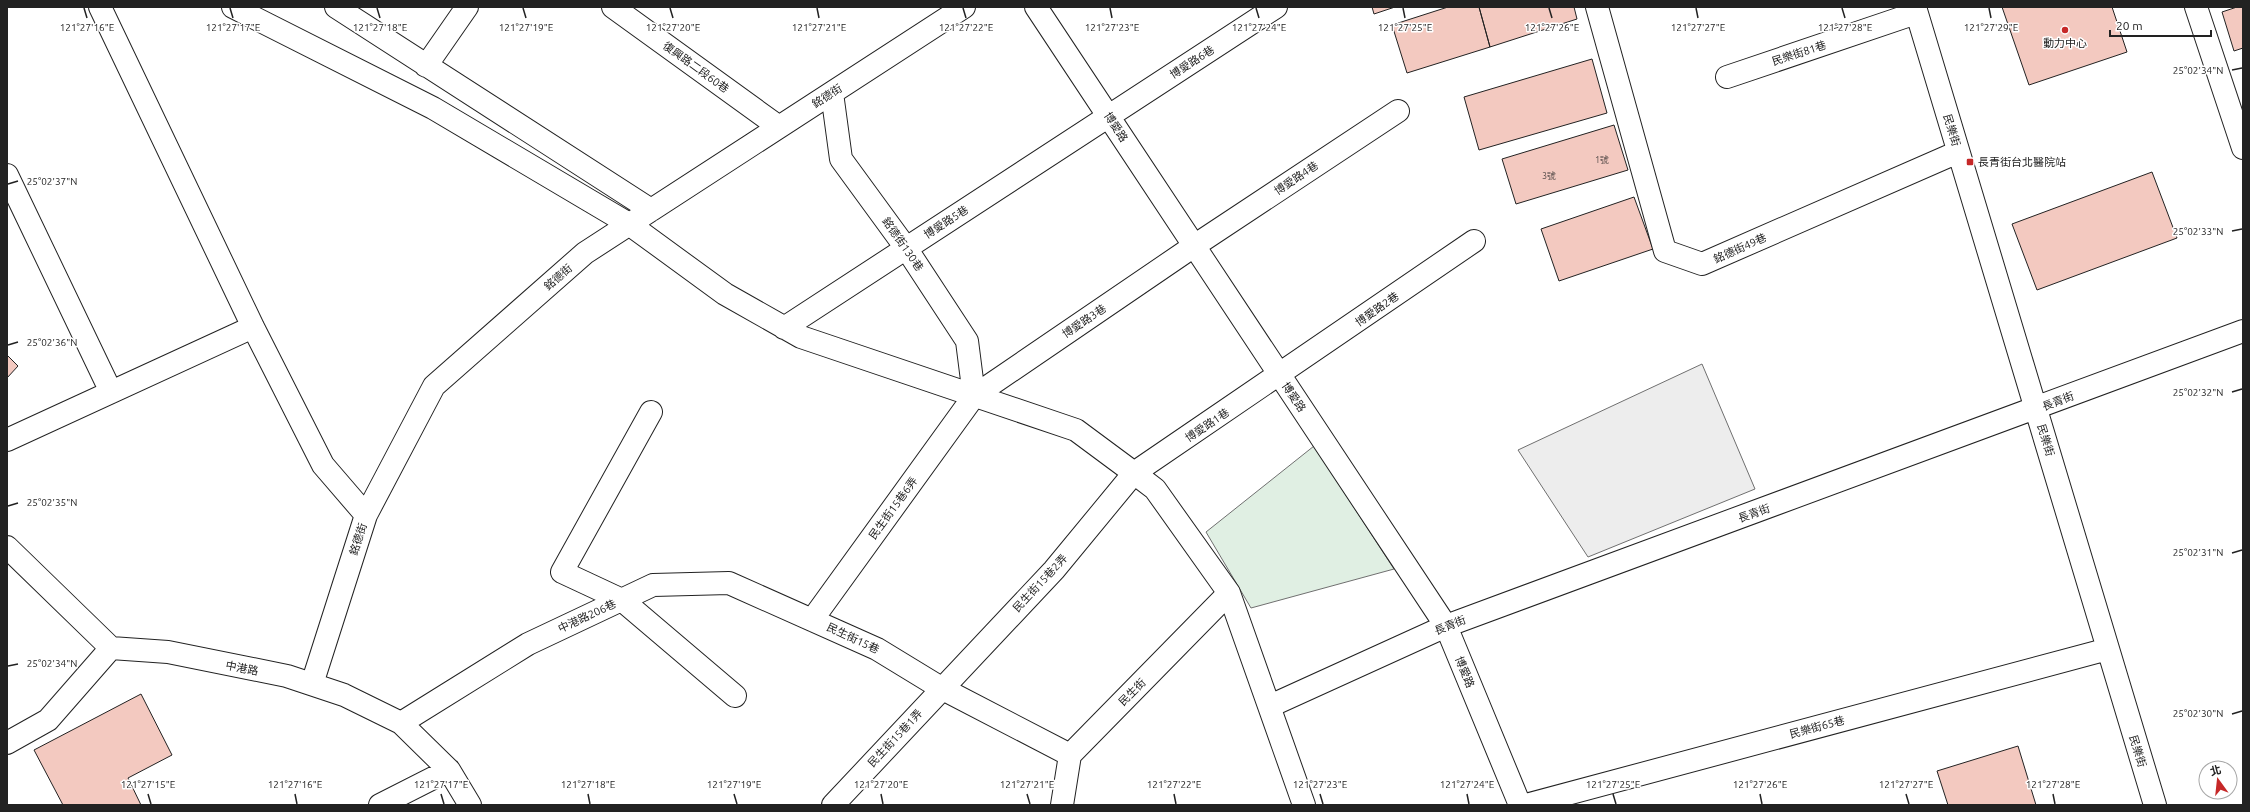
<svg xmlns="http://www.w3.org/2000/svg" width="2250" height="812" font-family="Ubuntu,'Noto Sans TC',sans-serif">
  <rect width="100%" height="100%" fill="#fff"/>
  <path fill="#e0efe3" stroke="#6f6f6f" d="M1314,446L1394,569L1251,608L1206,532Z"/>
  <path fill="#ededed" stroke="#6f6f6f" d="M1702,364L1755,489L1588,557L1518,450Z"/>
  <path fill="#f3c9c0" stroke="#222" d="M1372,7H1395L1374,14Z
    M1448,7H1479L1490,47L1407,73L1392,25Z
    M1479,7H1574L1577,19L1490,47Z
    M2002,7H2112L2127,52L2029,85Z
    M2237,7H2243V48L2234,51L2222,12Z
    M1592,59L1607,113L1479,150L1464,97Z
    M1614,125L1628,170L1516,204L1502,159Z
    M2152,172L2177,238L2037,290L2012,224Z
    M1634,197L1653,249L1559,281L1541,229Z
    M7,355L18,366L7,378Z
    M141,694L172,755L128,778L141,805H63L34,750Z
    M2018,746L2036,805H1948L1937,771Z"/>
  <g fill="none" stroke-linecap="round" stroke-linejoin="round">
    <defs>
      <path id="minor" d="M100,7L253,327L323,465L366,515
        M233,7L433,108L629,224L725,294L801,337L1076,430L1134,473L1155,489L1229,593L1304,805
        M336,7L651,210
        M613,7L779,127
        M1036,7L1446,626L1520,805
        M1597,7L1665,251L1702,264L1958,152
        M1915,7L2155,805
        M2196,7L2243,148
        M426,66L467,7
        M1727,77L1916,13
        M832,93L841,159L906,248L967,341L974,396
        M7,175L111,392
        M784,328L1276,7
        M651,412L562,572L622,600L735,696
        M7,440L253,327
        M7,547L111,648L168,652L287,676L344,695L401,723L449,770L470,805
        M812,620L974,396L1194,246L1398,111
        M312,684L366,515L434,386L585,253L964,7
        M1270,706L1446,626L2243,331
        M401,723L528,644L653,585L729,583L877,649L941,688L1070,755
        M7,743L48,720L111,648
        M380,805L449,770
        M833,805L1054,570L1134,473L1474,241
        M1062,805L1070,755L1229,593
        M1526,805L2108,649"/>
    </defs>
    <use href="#minor" stroke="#222" stroke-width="24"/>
    <use href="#minor" stroke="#fff" stroke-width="22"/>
  </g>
  <path fill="none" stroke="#222" stroke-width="1.5" d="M84,8L87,18M230,8L233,18M377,8L380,18M523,8L526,18M670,8L673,18M817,8L819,18M963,8L966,18M1110,8L1112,18M1256,8L1259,18M1403,8L1405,18M1549,8L1552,18M1696,8L1698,18M1842,8L1845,18M1989,8L1991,18M2232,70L2242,68M8,184L18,181M2232,231L2242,229M8,345L18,342M2232,392L2242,389M8,506L18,503M2232,553L2242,550M8,666L18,664M2232,714L2242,711M148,794L151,804M295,794L297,804M441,794L444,804M588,794L590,804M734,794L737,804M881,794L883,804M1027,794L1030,804M1174,794L1176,804M1320,794L1323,804M1467,794L1469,804M1613,794L1616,804M1760,794L1762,804M1906,794L1909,804M2053,794L2055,804"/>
  <g fill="#c62828" stroke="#fff" stroke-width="1.5">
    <circle cx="2065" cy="30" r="4"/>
    <rect x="1966" y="158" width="8" height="8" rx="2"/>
  </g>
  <g text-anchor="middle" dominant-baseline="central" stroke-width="3" stroke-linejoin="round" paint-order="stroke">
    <g font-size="9" fill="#564c4a">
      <text x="1602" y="160">1號</text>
      <text x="1549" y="176">3號</text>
    </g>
    <g font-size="11" fill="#222" stroke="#fff">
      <text x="2065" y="43">動力中心</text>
      <text x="1978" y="162" text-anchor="start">長青街台北醫院站</text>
    </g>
    <g font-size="11" fill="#222" stroke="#fff">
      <text transform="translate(1799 53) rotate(-18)">民樂街81巷</text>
      <text transform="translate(1192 62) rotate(-33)">博愛路6巷</text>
      <text transform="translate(696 67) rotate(36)">復興路二段60巷</text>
      <text transform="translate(827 96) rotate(-33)">銘德街</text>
      <text transform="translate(1116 127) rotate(57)">博愛路</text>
      <text transform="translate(1952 130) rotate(73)">民樂街</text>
      <text transform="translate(1296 178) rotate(-34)">博愛路4巷</text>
      <text transform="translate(946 222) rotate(-33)">博愛路5巷</text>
      <text transform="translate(903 244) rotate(55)">銘德街130巷</text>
      <text transform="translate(1740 248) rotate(-24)">銘德街49巷</text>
      <text transform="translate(558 277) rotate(-41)">銘德街</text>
      <text transform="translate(1377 309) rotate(-35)">博愛路2巷</text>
      <text transform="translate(1084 321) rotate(-34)">博愛路3巷</text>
      <text transform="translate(1294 397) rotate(56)">博愛路</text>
      <text transform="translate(2058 401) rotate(-21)">長青街</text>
      <text transform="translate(1207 425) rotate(-34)">博愛路1巷</text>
      <text transform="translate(2046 440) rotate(73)">民樂街</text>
      <text transform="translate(893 508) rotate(-54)">民生街15巷6弄</text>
      <text transform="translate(1754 513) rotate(-20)">長青街</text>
      <text transform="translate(358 539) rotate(-72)">銘德街</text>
      <text transform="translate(1040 583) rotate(-47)">民生街15巷2弄</text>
      <text transform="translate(587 616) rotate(-25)">中港路206巷</text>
      <text transform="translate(1450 625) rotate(-22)">長青街</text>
      <text transform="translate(853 638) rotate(25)">民生街15巷</text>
      <text transform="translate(242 668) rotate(11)">中港路</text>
      <text transform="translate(1465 672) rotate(68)">博愛路</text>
      <text transform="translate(1132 692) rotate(-45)">民生街</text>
      <text transform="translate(1817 727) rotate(-15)">民樂街65巷</text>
      <text transform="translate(895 738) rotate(-47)">民生街15巷1弄</text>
      <text transform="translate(2138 751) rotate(73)">民樂街</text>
    </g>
  </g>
  <g font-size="10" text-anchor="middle" fill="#222" stroke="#fff" stroke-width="3" stroke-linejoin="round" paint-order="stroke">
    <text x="87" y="31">121°27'16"E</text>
    <text x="233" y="31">121°27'17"E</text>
    <text x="380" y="31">121°27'18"E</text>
    <text x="526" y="31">121°27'19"E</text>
    <text x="673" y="31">121°27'20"E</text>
    <text x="819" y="31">121°27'21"E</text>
    <text x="966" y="31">121°27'22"E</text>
    <text x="1112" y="31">121°27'23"E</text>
    <text x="1259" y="31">121°27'24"E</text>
    <text x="1405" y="31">121°27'25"E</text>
    <text x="1552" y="31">121°27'26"E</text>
    <text x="1698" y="31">121°27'27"E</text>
    <text x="1845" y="31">121°27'28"E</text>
    <text x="1991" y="31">121°27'29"E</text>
    <text x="2198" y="74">25°02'34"N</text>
    <text x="52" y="185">25°02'37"N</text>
    <text x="2198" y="235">25°02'33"N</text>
    <text x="52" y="346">25°02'36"N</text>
    <text x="2198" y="396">25°02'32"N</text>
    <text x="52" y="506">25°02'35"N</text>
    <text x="2198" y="556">25°02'31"N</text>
    <text x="52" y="667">25°02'34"N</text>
    <text x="2198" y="717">25°02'30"N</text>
    <text x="148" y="788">121°27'15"E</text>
    <text x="295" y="788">121°27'16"E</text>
    <text x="441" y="788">121°27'17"E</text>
    <text x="588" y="788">121°27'18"E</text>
    <text x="734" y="788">121°27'19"E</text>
    <text x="881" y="788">121°27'20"E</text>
    <text x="1027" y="788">121°27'21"E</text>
    <text x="1174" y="788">121°27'22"E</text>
    <text x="1320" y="788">121°27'23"E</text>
    <text x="1467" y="788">121°27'24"E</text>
    <text x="1613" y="788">121°27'25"E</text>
    <text x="1760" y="788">121°27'26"E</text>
    <text x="1906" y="788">121°27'27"E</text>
    <text x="2053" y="788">121°27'28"E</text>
  </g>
  <rect width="2250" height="812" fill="none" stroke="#222222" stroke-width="16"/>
  <g transform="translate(2218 780) rotate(345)"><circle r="19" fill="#ffffff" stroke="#a7a7a7"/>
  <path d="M0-3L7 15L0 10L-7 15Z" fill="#c62828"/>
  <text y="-6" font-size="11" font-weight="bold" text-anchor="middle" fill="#222222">北</text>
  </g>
  <path d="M2110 30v6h101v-6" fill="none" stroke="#222222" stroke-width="2"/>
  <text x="2116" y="30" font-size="12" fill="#222222" stroke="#ffffff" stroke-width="3" paint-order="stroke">20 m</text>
</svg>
